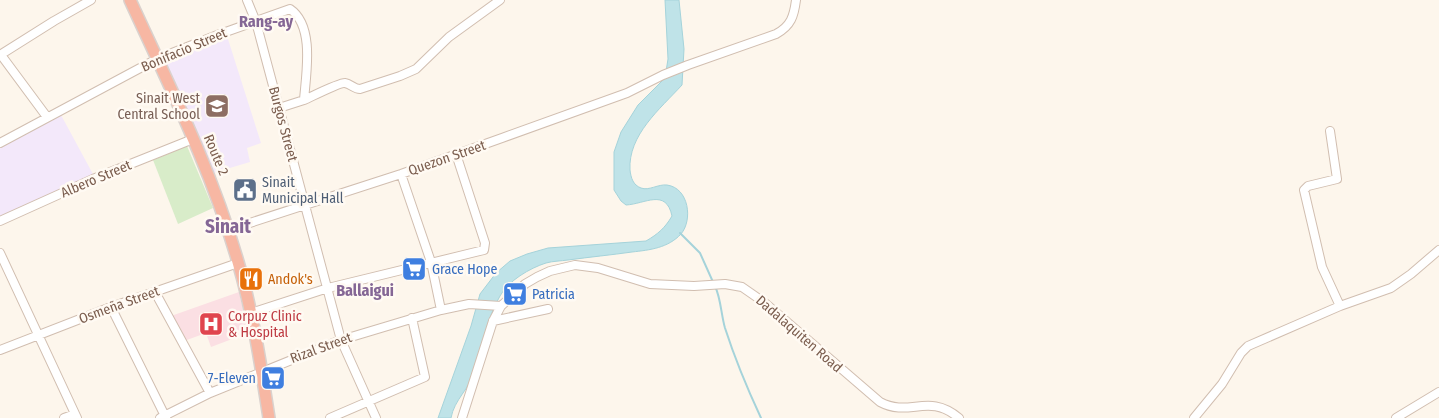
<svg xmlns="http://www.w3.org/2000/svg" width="1439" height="418" font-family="'Fira Sans Condensed',sans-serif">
  <rect width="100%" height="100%" fill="#fdf6ec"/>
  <path fill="#f3e8fa" d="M227,36L261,143L247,148L250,162L213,173L164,61Z
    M61,115L94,176L0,218V147Z"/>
  <path fill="#fbdfe3" d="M239,292L248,333L211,347L206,333L184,341L171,316Z"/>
  <path fill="#d8ecc9" d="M187,146L213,208L178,224L153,160Z"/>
  <path fill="#bfe3e8" stroke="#a5d3da" d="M665,0H679L684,49L682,85C660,109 628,135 630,170C631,178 633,185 641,188C649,191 658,184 667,185C689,188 693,220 681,234C668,248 650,250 632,252C611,255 590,257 568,260C561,261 553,261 546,263C530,268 508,281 500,296C487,318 482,346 475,371C470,388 454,400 451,418H438L471,326L480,294L496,273L510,261L527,254L548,248L646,241C658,234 665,228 672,216C666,188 645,204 626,205L621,201L614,190V152L621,132L638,105L665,78L668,59Z"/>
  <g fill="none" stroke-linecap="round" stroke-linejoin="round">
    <path stroke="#a5d3da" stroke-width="2" d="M680,233L700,253L713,282
      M715,286C721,299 721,314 725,328C735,359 747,388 761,418"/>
    <defs>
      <path id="minor" d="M247,0L256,22L341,340L376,418
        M0,55L54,21L91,0
        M1,55L47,117
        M304,100C311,97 340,82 345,83C351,84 354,89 360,89L400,76L416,69L449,37L500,0
        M1330,131L1337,179L1308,186L1304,190L1322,267L1340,306
        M0,143L157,59L220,34L290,9C315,26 306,74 304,100L279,108
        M401,174L431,262L441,310
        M0,221L93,179L193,139
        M228,230L401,174L502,138L627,93L663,75L688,65L776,34C791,26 794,16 796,0
        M0,253L77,418
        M155,292L210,393
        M111,307L166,418
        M251,313L328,288L484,250L485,243L456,154
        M493,321L548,309
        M0,350L111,307L238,263
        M64,418L75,414
        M160,418L210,393L341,340L441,310L469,304L501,306L525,284L537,277L550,271L575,265L598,268L650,284L694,286L725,284L742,287L765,303L880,402C910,418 928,392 959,418
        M330,418L425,377L412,318
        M462,418L493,321L501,306
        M1194,418L1222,384L1241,353L1248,346L1340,306L1391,288L1411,274L1439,250
        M1396,418L1439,392"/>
      <path id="highway" d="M130,0C169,85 212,171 238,262C253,313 261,366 269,418"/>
    </defs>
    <use href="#minor" stroke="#d1beb0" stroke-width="10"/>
    <use href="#highway" stroke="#dad1cd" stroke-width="14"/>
    <use href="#minor" stroke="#fff" stroke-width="8"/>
    <use href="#highway" stroke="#f7b7a3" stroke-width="11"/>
  </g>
  <defs>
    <symbol id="school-square" viewBox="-11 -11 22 22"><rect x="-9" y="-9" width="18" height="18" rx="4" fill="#8d6e63" stroke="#fffaf3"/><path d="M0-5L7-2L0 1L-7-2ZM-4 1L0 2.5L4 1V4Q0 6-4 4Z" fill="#fff"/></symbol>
    <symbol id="civic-square" viewBox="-11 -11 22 22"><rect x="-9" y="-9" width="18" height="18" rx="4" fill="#5c6f8a" stroke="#fffaf3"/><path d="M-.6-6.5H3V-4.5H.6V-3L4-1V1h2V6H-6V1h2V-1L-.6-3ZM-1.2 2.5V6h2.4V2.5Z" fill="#fff"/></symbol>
    <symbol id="supermarket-square" viewBox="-11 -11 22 22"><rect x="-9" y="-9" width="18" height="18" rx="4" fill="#3f7fe0" stroke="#fffaf3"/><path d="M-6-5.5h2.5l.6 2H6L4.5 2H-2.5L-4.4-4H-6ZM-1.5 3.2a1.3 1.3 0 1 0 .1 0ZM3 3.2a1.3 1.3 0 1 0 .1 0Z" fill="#fff"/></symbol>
    <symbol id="restaurant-square" viewBox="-11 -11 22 22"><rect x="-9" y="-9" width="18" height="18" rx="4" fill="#e8710a" stroke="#fffaf3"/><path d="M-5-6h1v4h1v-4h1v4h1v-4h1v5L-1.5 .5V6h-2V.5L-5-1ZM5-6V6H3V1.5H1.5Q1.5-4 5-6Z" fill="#fff"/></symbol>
    <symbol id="hospital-square" viewBox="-11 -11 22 22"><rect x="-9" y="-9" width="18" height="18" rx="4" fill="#e0444e" stroke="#fffaf3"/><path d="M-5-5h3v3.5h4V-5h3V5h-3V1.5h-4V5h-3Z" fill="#fff"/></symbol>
  </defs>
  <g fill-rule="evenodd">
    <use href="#school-square" x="203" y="92" width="28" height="28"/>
    <use href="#civic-square" x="231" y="176" width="28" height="28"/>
    <use href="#supermarket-square" x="400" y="255" width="28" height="28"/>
    <use href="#restaurant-square" x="237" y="265" width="28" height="28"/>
    <use href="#supermarket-square" x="501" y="280" width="28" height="28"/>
    <use href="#hospital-square" x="197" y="310" width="28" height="28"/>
    <use href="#supermarket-square" x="259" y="364" width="28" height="28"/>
  </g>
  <g text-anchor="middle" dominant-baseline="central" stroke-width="5" stroke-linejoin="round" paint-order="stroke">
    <g font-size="14" fill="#7a5c4d" stroke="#fffaf3">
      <text transform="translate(184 50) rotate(-23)">Bonifacio Street</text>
      <text transform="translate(283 124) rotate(75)">Burgos Street</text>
      <text transform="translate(216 155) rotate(67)">Route 2</text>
      <text transform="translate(447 158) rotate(-19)">Quezon Street</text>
      <text transform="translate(96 179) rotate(-23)">Albero Street</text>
      <text transform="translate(119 305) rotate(-20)">Osmeña Street</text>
      <text transform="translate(799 334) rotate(41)">Dadalaquiten Road</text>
      <text transform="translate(321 348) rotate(-20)">Rizal Street</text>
    </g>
    <g font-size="14" fill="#785e54" stroke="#fffaf3" text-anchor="end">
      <text x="200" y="98">Sinait West<tspan x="200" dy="16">Central School</tspan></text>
    </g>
    <g font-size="14" fill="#4e5e75" stroke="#fffaf3" text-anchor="start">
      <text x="262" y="182">Sinait<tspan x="262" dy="16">Municipal Hall</tspan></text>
    </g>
    <g font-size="14" fill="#366cbe" stroke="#fffaf3" text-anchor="start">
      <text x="432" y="269">Grace Hope</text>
      <text x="532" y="294">Patricia</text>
      <text x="256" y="378" text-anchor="end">7-Eleven</text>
    </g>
    <g font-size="14" fill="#c56008" stroke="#fffaf3" text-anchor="start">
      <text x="268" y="279">Andok's</text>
    </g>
    <g font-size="14" fill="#be3a42" stroke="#fffaf3" text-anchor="start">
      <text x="228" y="316">Corpuz Clinic<tspan x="228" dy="16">&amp; Hospital</tspan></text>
    </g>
    <g font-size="16" font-weight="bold" fill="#846695" stroke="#fffaf3">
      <text x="266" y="21">Rang-ay</text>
      <text x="365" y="290">Ballaigui</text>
    </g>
    <g font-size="19" font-weight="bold" fill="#846695" stroke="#fffaf3">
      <text x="228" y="226">Sinait</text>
    </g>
  </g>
</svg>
